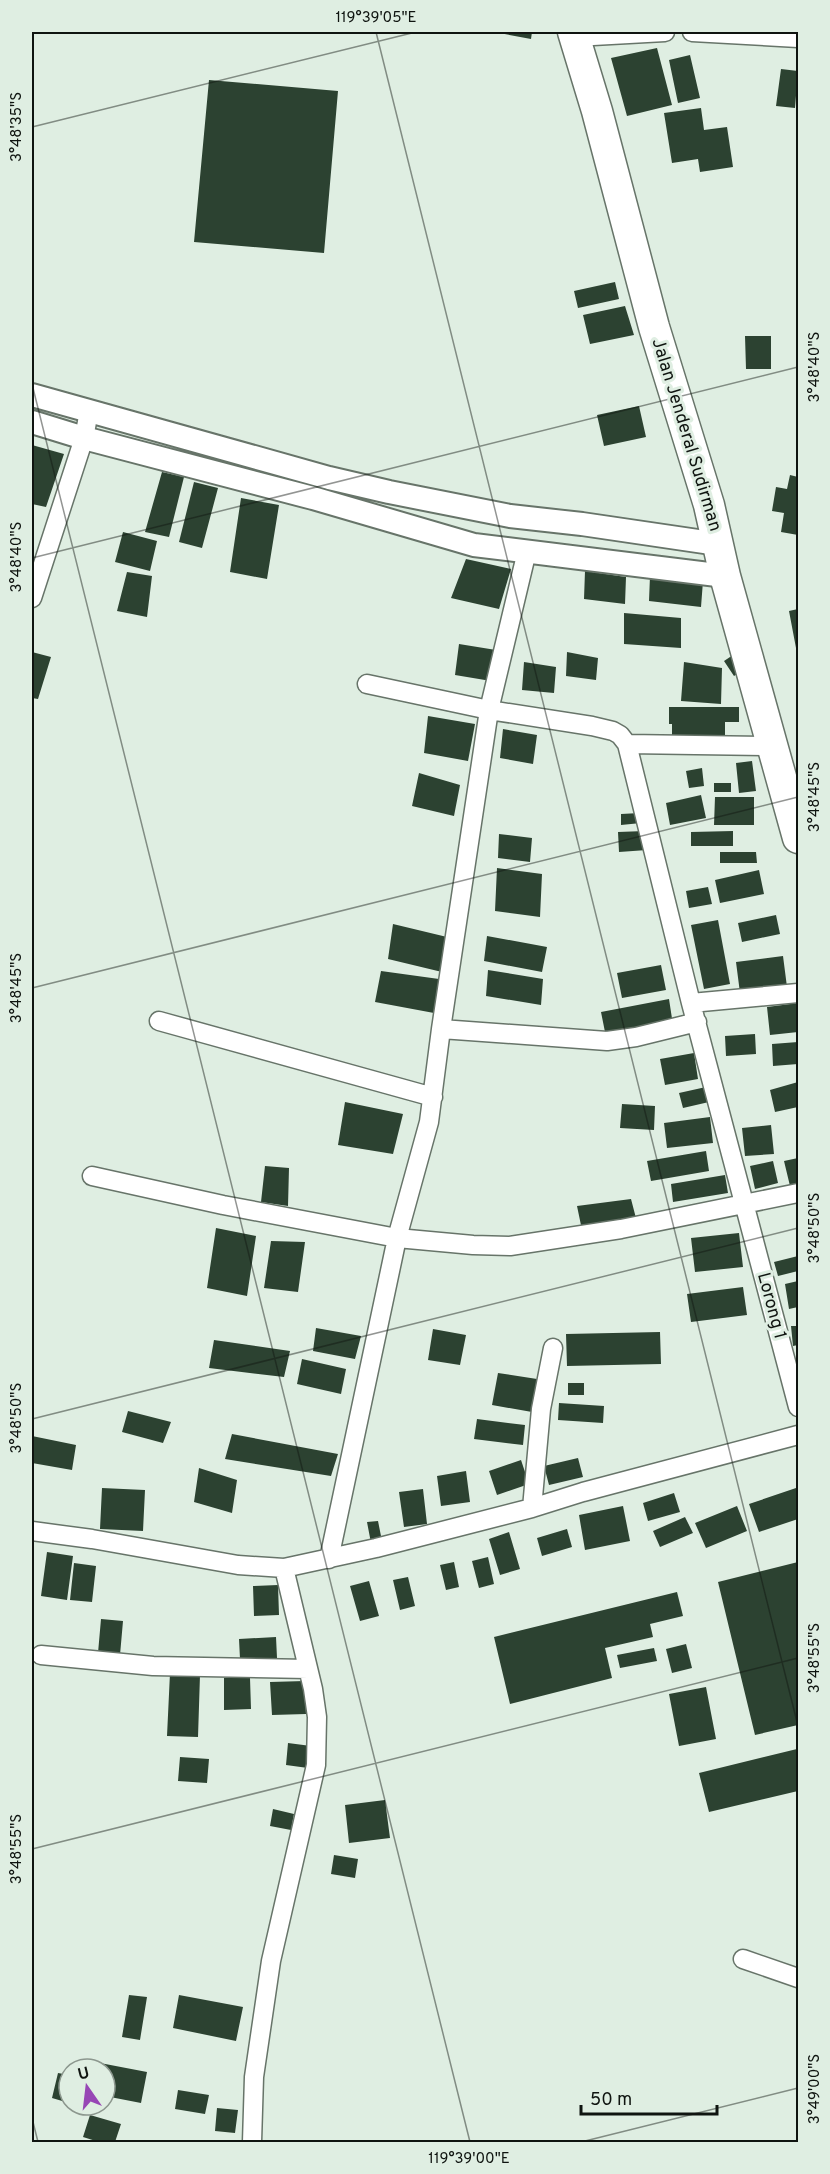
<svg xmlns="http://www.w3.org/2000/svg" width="830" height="2174" font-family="Overpass,sans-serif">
  <rect width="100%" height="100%" fill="#dfeee2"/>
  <path fill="#2c4231" d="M494,32H532L531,39Z
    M657,48L672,105L627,116L611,58Z
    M690,55L700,98L678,103L669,60Z
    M781,69L798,71L795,108L776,106Z
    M209,80L338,91L324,253L194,242Z
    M701,108L704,130L727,127L733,167L700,172L698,159L672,163L664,113Z
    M615,282L619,299L578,308L574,291Z
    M625,306L634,335L590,344L583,315Z
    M745,336H771V369H746Z
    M639,406L646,437L604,446L597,415Z
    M32,445L64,454L46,507L32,504Z
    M162,472L184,477L169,537L145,532Z
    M790,475L798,477V535L781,532L784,513L772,511L776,487L787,489Z
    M194,482L218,488L202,548L179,542Z
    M241,498L279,505L267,579L230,572Z
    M123,532L157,541L150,571L115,562Z
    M466,559L511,569L499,609L451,598Z
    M585,571L626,577L625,604L584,599Z
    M127,572L152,576L147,617L117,611Z
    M650,576L703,581L701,607L649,601Z
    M798,609V648H796L789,611Z
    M624,613L681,618V648L624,644Z
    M459,644L496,650L491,681L455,675Z
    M32,652L51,657L38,699L32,698Z
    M567,652L598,658L596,680L566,676Z
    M733,655L743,670L734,676L724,661Z
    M524,662L556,667L554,693L522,690Z
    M684,662L722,668L721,704L681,701Z
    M669,707H739V722H725V743H672V724H669Z
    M428,716L475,724L468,761L424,753Z
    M503,729L537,735L533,764L500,758Z
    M752,761L756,791L739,793L736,763Z
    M702,768L704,786L689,788L686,771Z
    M419,773L460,785L454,816L412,806Z
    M714,783H731V792H714Z
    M701,795L706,818L670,825L666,803Z
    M715,797H754V825H714Z
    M640,813L641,823L621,825V814Z
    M645,831L647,850L619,852L618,832Z
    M733,831V846H691V832Z
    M499,834L532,838L530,862L498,858Z
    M720,852H756L757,863H720Z
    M497,868L542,874L540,917L495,911Z
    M759,870L764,894L720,903L715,880Z
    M708,887L712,904L689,908L686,891Z
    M776,915L780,934L742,942L738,923Z
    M718,920L730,984L704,989L691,925Z
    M393,924L447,937L442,972L388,959Z
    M487,936L547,947L542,972L484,961Z
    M783,956L787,987L740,993L736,962Z
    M661,965L666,990L622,998L617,973Z
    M488,970L543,979L541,1005L486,996Z
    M381,971L439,979L434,1013L375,1002Z
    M669,999L673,1025L606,1037L601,1012Z
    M798,1003V1032L770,1035L767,1007Z
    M755,1034L756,1054L726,1056L725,1036Z
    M798,1042V1064L773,1066L772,1044Z
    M694,1053L698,1079L665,1085L660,1059Z
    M798,1082V1107L775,1112L770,1090Z
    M706,1087L709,1102L683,1108L679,1093Z
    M345,1102L403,1114L393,1154L338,1145Z
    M622,1104L655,1106L654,1130L620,1128Z
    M710,1117L713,1143L667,1148L664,1123Z
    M771,1125L774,1154L745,1156L742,1128Z
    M706,1151L709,1171L651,1181L647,1161Z
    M798,1158V1184L790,1186L784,1161Z
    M773,1161L778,1183L755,1189L750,1166Z
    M265,1166L289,1168L288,1206L261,1202Z
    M725,1175L728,1193L673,1202L671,1184Z
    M631,1199L637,1222L582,1230L577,1206Z
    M216,1228L256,1236L247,1296L207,1288Z
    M739,1233L743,1267L695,1272L691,1238Z
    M271,1241L305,1242L298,1292L264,1288Z
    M798,1256V1271L778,1276L774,1262Z
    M798,1281V1307L789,1309L785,1284Z
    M743,1287L747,1315L691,1322L687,1294Z
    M791,1326H798V1345L793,1346Z
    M316,1328L361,1336L355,1359L313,1351Z
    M433,1329L466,1335L460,1365L428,1360Z
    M660,1332L661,1364L567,1366L566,1334Z
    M214,1340L290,1351L284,1377L209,1368Z
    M302,1359L346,1369L341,1394L297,1384Z
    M498,1373L537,1379L532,1412L492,1405Z
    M568,1383H584V1395H568Z
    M559,1403L604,1406L603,1423L558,1420Z
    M128,1411L171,1422L163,1443L122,1432Z
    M477,1419L525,1425L523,1445L474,1439Z
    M232,1434L338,1454L331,1476L225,1459Z
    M32,1436L76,1445L72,1470L32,1463Z
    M578,1458L583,1477L549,1485L544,1466Z
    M521,1460L529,1484L497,1495L489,1471Z
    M199,1468L237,1480L232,1513L194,1502Z
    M466,1471L470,1502L441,1506L437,1476Z
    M102,1488L145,1490L143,1531L100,1529Z
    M796,1488L798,1495V1519L759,1532L749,1504Z
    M423,1489L427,1524L404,1527L399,1492Z
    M674,1493L680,1512L648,1521L643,1503Z
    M623,1506L630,1541L585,1550L579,1515Z
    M737,1506L747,1531L706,1548L695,1523Z
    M685,1517L693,1533L660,1547L653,1531Z
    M378,1521L382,1541L371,1543L367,1522Z
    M567,1529L572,1547L542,1556L537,1538Z
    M509,1532L520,1569L500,1575L489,1539Z
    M47,1552L73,1556L67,1600L41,1596Z
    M488,1557L494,1584L479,1588L472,1561Z
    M454,1562L459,1587L446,1590L440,1565Z
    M798,1562V1725L755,1735L718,1582Z
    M74,1563L96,1566L92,1602L70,1600Z
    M408,1577L415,1606L400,1610L393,1580Z
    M369,1581L379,1616L360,1621L350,1586Z
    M278,1585L279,1615L254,1616L253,1586Z
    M677,1592L683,1616L650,1624L653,1637L605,1648L612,1678L510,1704L494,1637Z
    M101,1619L123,1621L120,1655L98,1653Z
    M276,1637L277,1658L240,1659L239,1639Z
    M686,1644L692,1668L672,1673L666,1649Z
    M654,1648L657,1661L620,1668L617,1655Z
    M170,1673L200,1675L198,1737L167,1736Z
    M224,1678H250L251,1709L224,1710Z
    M305,1681L306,1714L272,1715L270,1682Z
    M706,1687L716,1739L679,1746L669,1694Z
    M288,1743L311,1746L308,1768L286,1765Z
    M797,1749L798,1791L709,1812L699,1773Z
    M180,1757L209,1759L207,1783L178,1781Z
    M385,1800L390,1838L349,1843L345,1805Z
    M273,1809L294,1814L291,1830L270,1826Z
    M334,1855L358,1859L355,1878L331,1874Z
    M129,1995L147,1997L140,2040L122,2037Z
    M179,1995L243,2007L236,2041L173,2028Z
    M100,2063L147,2072L141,2103L105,2096V2069H98Z
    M58,2073L69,2075V2103L52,2098Z
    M178,2090L209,2095L205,2114L175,2109Z
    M217,2108L238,2110L235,2133L215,2131Z
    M90,2115L121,2124L115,2142H99L83,2137Z"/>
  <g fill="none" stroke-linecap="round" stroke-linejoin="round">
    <defs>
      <path id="minor" d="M692,32L798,38
        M575,37L665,32
        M527,551L489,710L592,726L613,731L620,735L627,744L691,1003L798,1407
        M32,598L84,438L89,411
        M367,684L489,710L441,1029L429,1122L397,1238L473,1245L510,1246L621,1229L798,1193
        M627,744L772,746
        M691,1003L798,993
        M159,1021L433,1097
        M441,1029L607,1041L636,1037L697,1022
        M92,1176L223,1205L397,1238L329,1559
        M532,1508L541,1409L553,1348
        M32,1531L92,1539L238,1565L284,1568L376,1548L532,1508L583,1492L798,1435
        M41,1655L153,1666L308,1669
        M743,1959L798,1978
        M252,2142L254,2077L271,1961L316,1765L317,1717L313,1689L284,1568"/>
      <path id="tertiary" d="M32,395L329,478L389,492L510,516L582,524L718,544
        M32,422L84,438L313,498L474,545L725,576"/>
      <path id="trunk" d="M573,32L597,111L654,327L709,505L725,576L798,838"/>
    </defs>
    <use href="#minor" stroke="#677469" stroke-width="21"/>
    <use href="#tertiary" stroke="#677469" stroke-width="26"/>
    <use href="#trunk" stroke="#677469" stroke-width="33"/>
    <use href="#minor" stroke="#fff" stroke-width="18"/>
    <use href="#tertiary" stroke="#fff" stroke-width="22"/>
    <use href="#trunk" stroke="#fff" stroke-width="30"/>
  </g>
  <path fill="none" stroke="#0f1410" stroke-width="1.5" stroke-opacity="0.45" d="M376,32L798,1726M32,127L416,32M32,384L470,2142M32,558L798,367M32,988L798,797M32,1419L798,1228M32,1849L798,1658M32,2118L38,2142M581,2142L798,2088"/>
  <g text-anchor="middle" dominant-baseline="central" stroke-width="6" stroke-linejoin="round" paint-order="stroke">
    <g font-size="18" fill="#0f1410" stroke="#dfeee2">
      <text transform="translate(686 435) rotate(73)">Jalan Jenderal Sudirman</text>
      <text transform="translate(771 1306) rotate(75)">Lorong 1</text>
    </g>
  </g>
  <rect width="830" height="2174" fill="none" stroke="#dfeee2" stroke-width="66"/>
  <g transform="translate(87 2087) rotate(346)"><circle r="28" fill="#dfeee2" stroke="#8c978e" stroke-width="1.5"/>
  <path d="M0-4.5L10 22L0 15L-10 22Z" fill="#9746b5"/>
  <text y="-9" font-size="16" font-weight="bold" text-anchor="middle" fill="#0f1410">U</text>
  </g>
  <path d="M581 2105v9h136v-9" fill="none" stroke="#0f1410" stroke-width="3"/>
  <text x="590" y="2105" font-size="18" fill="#0f1410" stroke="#dfeee2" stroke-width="4.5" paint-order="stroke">50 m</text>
  <rect x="33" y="33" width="764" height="2108" fill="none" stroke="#0f1410" stroke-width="2"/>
  <g font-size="15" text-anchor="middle" fill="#0f1410">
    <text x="376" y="22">119°39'05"E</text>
    <text transform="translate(16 127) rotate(-90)" y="5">3°48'35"S</text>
    <text transform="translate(814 367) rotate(-90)" y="5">3°48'40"S</text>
    <text transform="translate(16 557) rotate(-90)" y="5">3°48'40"S</text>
    <text transform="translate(814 797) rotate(-90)" y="5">3°48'45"S</text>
    <text transform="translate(16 988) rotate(-90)" y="5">3°48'45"S</text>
    <text transform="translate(814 1228) rotate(-90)" y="5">3°48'50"S</text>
    <text transform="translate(16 1418) rotate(-90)" y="5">3°48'50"S</text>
    <text transform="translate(814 1658) rotate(-90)" y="5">3°48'55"S</text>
    <text transform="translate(16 1849) rotate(-90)" y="5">3°48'55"S</text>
    <text transform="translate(814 2089) rotate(-90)" y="5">3°49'00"S</text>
    <text x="469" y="2163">119°39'00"E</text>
  </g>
</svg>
